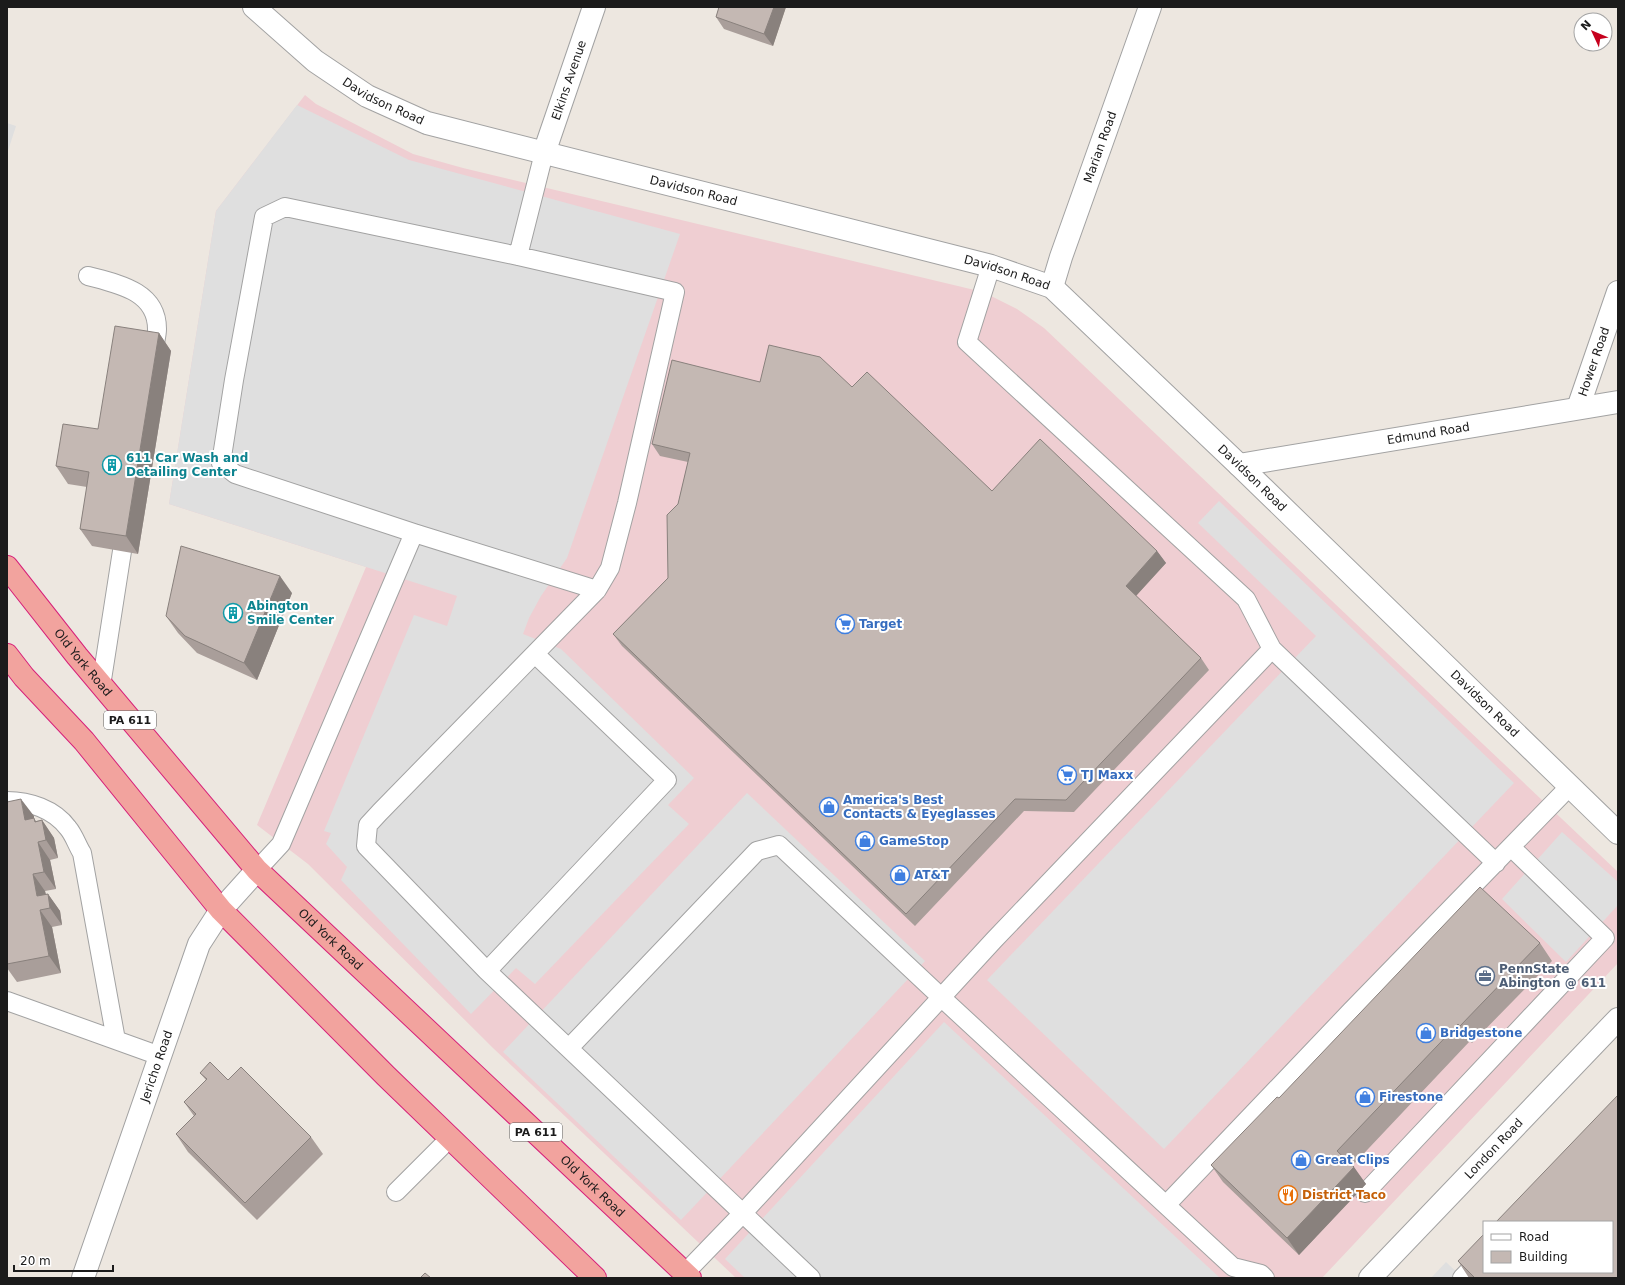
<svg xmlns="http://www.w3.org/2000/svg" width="1625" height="1285" font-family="'DejaVu Sans',sans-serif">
  <rect width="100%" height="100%" fill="#ede7e0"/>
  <path fill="#efced2" d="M305,95L316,104L413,154L463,168L983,292L1017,309L1044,328L1618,872V963L1322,1278H736L493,1048L308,864L257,825L366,567L169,504L216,211Z"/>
  <path fill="#dfdfdf" d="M297,105L409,160L680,234L567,558L541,596L529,618L523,634L561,649L694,778L668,805L689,824L535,984L516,968L471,1014L341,880L347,867L326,844L331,833L324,831L414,615L447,626L457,596L169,504L216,211Z
    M7,123L16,126L7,154Z
    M1219,501L1514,783L1164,1149L987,980L1316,636L1198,523Z
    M747,793L925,961L681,1220L503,1052Z
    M1562,832L1618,882V905L1566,962L1502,899Z
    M944,1022L1220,1278H745L725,1259Z
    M1446,1262L1463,1278H1431Z"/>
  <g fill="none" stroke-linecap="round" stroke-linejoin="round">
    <defs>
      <path id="service" d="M518,256L544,153
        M88,276C118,284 157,291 157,329C157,335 155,342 154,348
        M597,590L414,533L235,474L221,463L234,380L264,217L285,207L518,256L675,292L627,503L610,568L597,590L380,812L368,825L366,846L487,971L811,1278
        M1272,649L1496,863
        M101,686L122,551
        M7,801C29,801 54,809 68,828C74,835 77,845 82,853L116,1040
        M257,870L281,844L414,533
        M487,971L667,780L535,654
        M7,1001L160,1056
        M569,1048L757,851L779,845L942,998L1233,1267L1261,1274L1265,1278
        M396,1192L450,1138
        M1365,1193L1605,938L1511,847
        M1166,1205L1351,1011L1570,786
        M685,1273L742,1214L994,940L1272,649L1246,599L967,342L991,266
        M1462,1278L1484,1255"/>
      <g id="minor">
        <path id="s1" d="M254,7L315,61L367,96L427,123L991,266L1052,287L1239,465L1618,833"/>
        <path id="s2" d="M544,153L594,7"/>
        <path id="s3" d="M1052,287L1061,257L1150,7"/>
        <path id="s4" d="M1578,408L1618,292"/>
        <path id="s5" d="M1239,465L1618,402"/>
        <path id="s6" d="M83,1278L199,944L221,910L257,870"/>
        <path id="s7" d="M1370,1278L1618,1019"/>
      </g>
      <g id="trunk">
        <path id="s8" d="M7,567L77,656L257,870L690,1278"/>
        <path d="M7,655L24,677L84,741L221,910L386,1076L595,1278"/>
      </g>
    </defs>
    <use href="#service" stroke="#a2a2a2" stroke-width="20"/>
    <use href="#minor" stroke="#a2a2a2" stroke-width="24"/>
    <use href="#trunk" stroke="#d7207a" stroke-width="24"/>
    <use href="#service" stroke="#fff" stroke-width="18"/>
    <use href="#minor" stroke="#fff" stroke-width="22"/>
    <use href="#trunk" stroke="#f2a39e" stroke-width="22"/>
  </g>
  <path fill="#a99e9a" d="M719,7H786L773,46L724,29L716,17Z
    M159,333L171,351L138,554L92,546L80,529L87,487L68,484L56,466L98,429Z
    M760,382L852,387L992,491L1157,551L1166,563L1136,596L1201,658L1209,670L1074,812L1024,811L915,926L622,646L613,634L668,578L678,504L688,462L660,456L652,444Z
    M292,593L257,680L197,653L178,633L166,616Z
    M7,802L34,816V819L36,821L42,820L54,838L58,858L50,860L56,889L45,891L46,894H48L60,911L62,925L52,927L61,973L17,982L7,968Z
    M1540,943L1552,961L1472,1043L1470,1041L1352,1166L1366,1184L1299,1255L1223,1182L1211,1165L1279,1098Z
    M200,1073L228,1080L311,1137L323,1154L257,1220L188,1152L176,1134L194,1116L184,1102L206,1080Z
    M1458,1261L1618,1278H1469Z"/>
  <path fill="#89817d" d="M774,7H786L773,46L764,34Z
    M159,333L171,351L138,554L126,536Z
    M1157,551L1166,563L1134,598L1126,586Z
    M280,576L292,593L257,680L244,663Z
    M21,799L34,816V819L45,834L42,820L54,838L58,858L46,840L25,820Z
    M38,842L50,860L56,889L44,872Z
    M33,874L45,891L48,908L37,896Z
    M48,894L60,911L62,925L50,908Z
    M40,910L52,927L61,973L49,956Z
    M1354,1167L1366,1184L1299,1255L1287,1238Z"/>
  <path fill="#c4b8b3" stroke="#89817d" d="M719,7H774L764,34L716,17Z
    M115,326L159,333L126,536L80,529L89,472L56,466L63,424L98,429Z
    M769,345L820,357L852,387L867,372L992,491L1040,439L1157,551L1126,586L1201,658L1066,800L1015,799L906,914L613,634L668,578L667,515L678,504L690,453L652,444L672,360L760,382Z
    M181,546L280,576L244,663L185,636L166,616Z
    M21,799L25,820L34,818L35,822L42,820L46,840L38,842L44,872L33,874L37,896L48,894L50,908L40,910L49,956L7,964V802Z
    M1480,887L1540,943L1460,1026L1458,1024L1337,1151L1354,1167L1287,1238L1211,1165L1277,1097L1279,1098Z
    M210,1062L228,1080L241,1067L311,1137L245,1203L176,1134L196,1114L184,1102L207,1079L200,1073Z
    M1618,1095V1278H1475L1458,1261L1484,1234V1272H1612V1222H1496Z
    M425,1273L431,1278H420Z"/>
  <defs>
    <symbol id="building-ring" viewBox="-11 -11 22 22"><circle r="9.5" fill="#fff" stroke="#0f9aa8" stroke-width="1.5"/><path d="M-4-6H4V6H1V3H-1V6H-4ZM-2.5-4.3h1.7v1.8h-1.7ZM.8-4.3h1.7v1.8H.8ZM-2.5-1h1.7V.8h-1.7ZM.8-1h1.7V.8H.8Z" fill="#0f9aa8"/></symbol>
    <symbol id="supermarket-ring" viewBox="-11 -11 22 22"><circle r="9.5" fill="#fff" stroke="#3f7fe0" stroke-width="1.5"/><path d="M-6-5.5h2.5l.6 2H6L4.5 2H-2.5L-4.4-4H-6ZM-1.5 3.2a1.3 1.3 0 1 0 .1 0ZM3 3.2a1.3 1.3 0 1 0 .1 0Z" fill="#3f7fe0"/></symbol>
    <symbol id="shop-ring" viewBox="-11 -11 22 22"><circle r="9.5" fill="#fff" stroke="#3f7fe0" stroke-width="1.5"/><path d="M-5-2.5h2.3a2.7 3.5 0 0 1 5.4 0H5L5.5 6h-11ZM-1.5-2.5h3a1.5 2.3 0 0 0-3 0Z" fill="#3f7fe0"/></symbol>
    <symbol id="office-ring" viewBox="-11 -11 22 22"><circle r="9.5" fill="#fff" stroke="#5c6f8a" stroke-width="1.5"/><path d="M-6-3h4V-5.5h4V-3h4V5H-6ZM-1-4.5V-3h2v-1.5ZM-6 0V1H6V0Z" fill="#5c6f8a"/></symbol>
    <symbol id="restaurant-ring" viewBox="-11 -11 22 22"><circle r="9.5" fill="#fff" stroke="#e8710a" stroke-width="1.5"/><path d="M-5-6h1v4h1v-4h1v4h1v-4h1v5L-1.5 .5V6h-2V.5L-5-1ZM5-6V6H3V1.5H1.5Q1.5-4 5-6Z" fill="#e8710a"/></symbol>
  </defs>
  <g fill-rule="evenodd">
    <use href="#building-ring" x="101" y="454" width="22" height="22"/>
    <use href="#building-ring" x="222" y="602" width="22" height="22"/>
    <use href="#supermarket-ring" x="834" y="613" width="22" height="22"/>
    <use href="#supermarket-ring" x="1056" y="764" width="22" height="22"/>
    <use href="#shop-ring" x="818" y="796" width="22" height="22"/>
    <use href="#shop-ring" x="854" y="830" width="22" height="22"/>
    <use href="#shop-ring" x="889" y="864" width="22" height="22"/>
    <use href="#office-ring" x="1474" y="965" width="22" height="22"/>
    <use href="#shop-ring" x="1415" y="1022" width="22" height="22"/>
    <use href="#shop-ring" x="1354" y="1086" width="22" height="22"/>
    <use href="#shop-ring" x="1290" y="1149" width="22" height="22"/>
    <use href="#restaurant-ring" x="1277" y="1184" width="22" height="22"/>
  </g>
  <g text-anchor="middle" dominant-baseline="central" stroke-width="4" stroke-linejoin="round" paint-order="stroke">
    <g fill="#fff" stroke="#5f5f5f" stroke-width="1">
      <rect x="104" y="711" width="52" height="18" rx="3"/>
      <rect x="510" y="1123" width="52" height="18" rx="3"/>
    </g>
    <g font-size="11" font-weight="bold" fill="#1b1b1b">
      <text x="130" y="720">PA 611</text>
      <text x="536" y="1132">PA 611</text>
    </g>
    <g font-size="12" fill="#1b1b1b" stroke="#fff">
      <text stroke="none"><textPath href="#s2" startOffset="77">Elkins Avenue</textPath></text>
      <text stroke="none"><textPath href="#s1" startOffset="161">Davidson Road</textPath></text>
      <text stroke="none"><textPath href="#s3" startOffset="148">Marian Road</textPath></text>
      <text stroke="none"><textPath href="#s1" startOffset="485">Davidson Road</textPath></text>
      <text stroke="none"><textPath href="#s1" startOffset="809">Davidson Road</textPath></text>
      <text stroke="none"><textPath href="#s4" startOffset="49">Hower Road</textPath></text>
      <text stroke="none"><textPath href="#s5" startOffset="192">Edmund Road</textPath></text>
      <text stroke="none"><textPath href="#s1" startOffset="1133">Davidson Road</textPath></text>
      <text stroke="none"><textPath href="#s8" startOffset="122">Old York Road</textPath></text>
      <text stroke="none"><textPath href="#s1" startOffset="1457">Davidson Road</textPath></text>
      <text stroke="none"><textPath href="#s8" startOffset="494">Old York Road</textPath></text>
      <text stroke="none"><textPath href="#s6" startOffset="224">Jericho Road</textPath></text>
      <text stroke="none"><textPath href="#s7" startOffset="179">London Road</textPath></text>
      <text stroke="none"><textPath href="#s8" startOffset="854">Old York Road</textPath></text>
    </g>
    <g font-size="12" font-weight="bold" fill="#0d838f" stroke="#fff" text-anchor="start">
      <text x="126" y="458">611 Car Wash and<tspan x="126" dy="14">Detailing Center</tspan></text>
      <text x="247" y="606">Abington<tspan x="247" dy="14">Smile Center</tspan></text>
    </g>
    <g font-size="12" font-weight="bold" fill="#366cbe" stroke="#fff" text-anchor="start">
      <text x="859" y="624">Target</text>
      <text x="1081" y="775">TJ Maxx</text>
      <text x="843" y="800">America's Best<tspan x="843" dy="14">Contacts &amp; Eyeglasses</tspan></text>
      <text x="879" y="841">GameStop</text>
      <text x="914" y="875">AT&amp;T</text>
      <text x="1440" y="1033">Bridgestone</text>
      <text x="1379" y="1097">Firestone</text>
      <text x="1315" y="1160">Great Clips</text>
    </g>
    <g font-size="12" font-weight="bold" fill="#4e5e75" stroke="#fff" text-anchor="start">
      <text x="1499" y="969">PennState<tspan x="1499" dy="14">Abington @ 611</tspan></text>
    </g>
    <g font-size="12" font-weight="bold" fill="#c56008" stroke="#fff" text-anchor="start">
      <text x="1302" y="1195">District Taco</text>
    </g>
  </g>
  <rect width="1625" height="1285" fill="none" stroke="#1b1b1b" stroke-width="16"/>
  <rect x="1483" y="1221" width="130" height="52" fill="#ffffff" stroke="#a4a4a4"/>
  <rect x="1491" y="1234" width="20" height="6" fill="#ffffff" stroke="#a4a4a4"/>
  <text x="1519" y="1241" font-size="12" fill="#1b1b1b">Road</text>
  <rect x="1491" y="1251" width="20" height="12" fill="#c4b8b3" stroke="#a4a4a4"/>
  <text x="1519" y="1261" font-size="12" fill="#1b1b1b">Building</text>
  <g transform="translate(1593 32) rotate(314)"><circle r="19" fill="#ffffff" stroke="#a4a4a4"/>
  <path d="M0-3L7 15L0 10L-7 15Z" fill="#c6001d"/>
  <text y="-6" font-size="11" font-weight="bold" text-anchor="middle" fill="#1b1b1b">N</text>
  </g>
  <path d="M14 1265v6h99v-6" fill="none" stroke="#1b1b1b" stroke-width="2"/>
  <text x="20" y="1265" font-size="12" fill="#1b1b1b" stroke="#ffffff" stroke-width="3" paint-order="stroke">20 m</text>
</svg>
